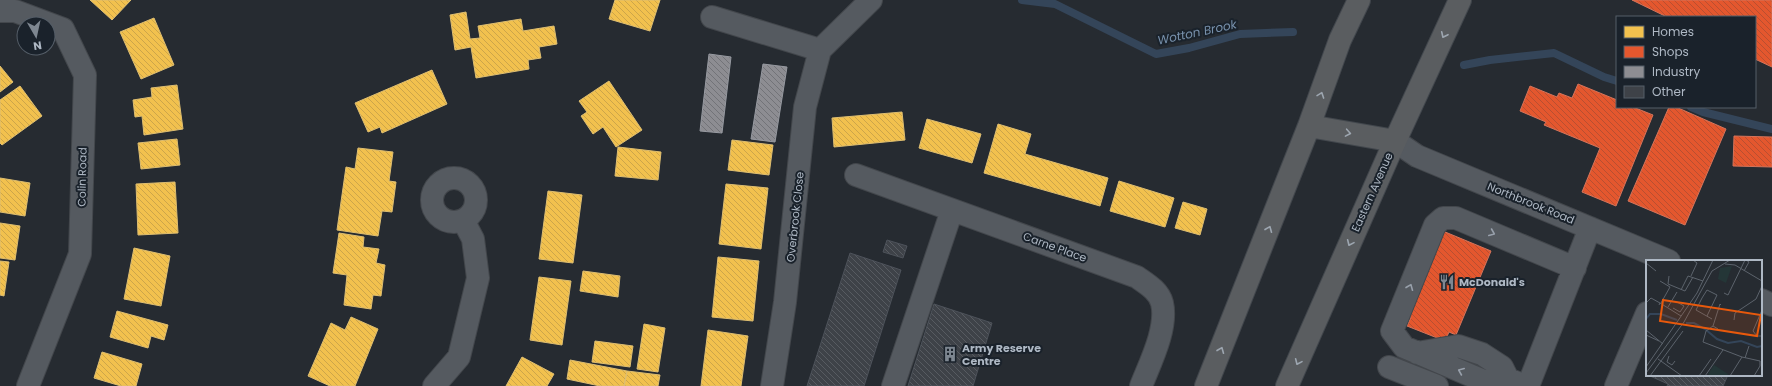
<svg xmlns="http://www.w3.org/2000/svg" width="1772" height="386" font-family="Poppins,sans-serif">
  <defs>
    <pattern id="homes-back-hatch" width="6" height="6" patternUnits="userSpaceOnUse"><rect width="6" height="6" fill="#f2c14e"/><path d="M-1 5l2 2M0 0l6 6M5-1l2 2" fill="none" stroke="#cca54a"/></pattern>
    <pattern id="shops-back-hatch" width="6" height="6" patternUnits="userSpaceOnUse"><rect width="6" height="6" fill="#e4572e"/><path d="M-1 5l2 2M0 0l6 6M5-1l2 2" fill="none" stroke="#b84f31"/></pattern>
    <pattern id="industry-back-hatch" width="6" height="6" patternUnits="userSpaceOnUse"><rect width="6" height="6" fill="#8d8d92"/><path d="M-1 5l2 2M0 0l6 6M5-1l2 2" fill="none" stroke="#727378"/></pattern>
    <pattern id="building-back-hatch" width="6" height="6" patternUnits="userSpaceOnUse"><rect width="6" height="6" fill="#3e4248"/><path d="M-1 5l2 2M0 0l6 6M5-1l2 2" fill="none" stroke="#575b61"/></pattern>
  </defs>
  <rect width="100%" height="100%" fill="#262b31"/>
  <path fill="url(#homes-back-hatch)" stroke="#debe71" d="M90,0H131L112,20Z
    M615,0H660L650,31L609,19Z
    M466,12L470,39L480,38L478,26L521,19L523,31L554,26L557,44L539,47L541,58L528,60L529,69L476,78L471,47L455,50L450,15Z
    M154,18L174,65L141,79L120,32Z
    M0,66L13,82L0,92Z
    M432,70L447,104L382,133L380,127L368,132L355,103Z
    M609,81L642,130L616,147L603,127L593,134L581,116L587,112L579,101Z
    M177,85L183,129L144,135L142,116L135,117L133,100L152,97L151,88Z
    M20,86L42,116L2,145L0,143V100Z
    M902,112L905,140L834,147L832,118Z
    M927,119L981,134L972,163L919,148Z
    M998,124L1031,134L1025,154L1108,178L1100,206L984,173Z
    M177,139L180,165L141,169L138,143Z
    M732,140L773,145L769,175L728,170Z
    M618,147L661,152L658,180L615,176Z
    M358,148L393,152L389,181L396,182L392,212L382,211L378,236L337,230L346,167L355,169Z
    M0,178L30,183L25,216L0,212Z
    M1119,181L1174,198L1165,227L1110,211Z
    M175,182L178,233L138,235L136,184Z
    M726,184L768,188L761,249L719,244Z
    M548,191L582,195L573,263L539,259Z
    M1183,202L1207,209L1200,235L1175,228Z
    M0,223L20,226L15,260L0,258Z
    M339,233L364,237L363,247L379,249L376,263L385,265L381,296L373,295L371,309L344,305L347,275L333,273Z
    M134,248L170,256L161,306L124,299Z
    M718,257L759,261L753,321L712,317Z
    M0,261L9,262L4,296L0,295Z
    M583,271L620,276L618,297L580,291Z
    M539,277L571,281L562,345L530,340Z
    M117,311L168,325L164,340L151,336L148,348L110,337Z
    M351,317L378,329L355,386H330L308,376L331,323L345,330Z
    M644,324L665,328L658,372L637,369Z
    M708,330L748,336L741,386H701Z
    M595,341L633,346L630,367L592,362Z
    M102,352L142,364L136,386H121L94,378Z
    M522,357L554,374L547,386H506Z
    M570,360L627,371L624,386H600L567,379Z
    M627,371L660,375L658,386H624Z"/>
  <path fill="url(#shops-back-hatch)" stroke="#d4745b" d="M1632,0H1772V67L1755,59V17H1667Z
    M1578,84L1617,100V107H1633L1653,115L1616,206L1582,192L1600,148L1544,125L1546,122L1520,111L1530,86L1557,97L1559,93L1572,98Z
    M1669,107H1676L1726,129L1685,225L1628,201Z
    M1734,136L1772,137V167L1733,166Z
    M1438,229L1491,251L1456,335L1449,332L1445,341L1407,326L1411,317L1403,314Z"/>
  <path fill="url(#industry-back-hatch)" stroke="#979aa1" d="M709,54L731,57L722,133L700,131Z
    M763,64L787,67L775,142L751,139Z"/>
  <g fill="none" stroke-linecap="round" stroke-linejoin="round">
    <path stroke="#344559" stroke-width="8" d="M1022,0L1055,4L1156,54L1189,48L1240,34L1293,32
      M1464,65L1490,60L1554,53L1604,77L1617,81
      M1691,107L1703,112L1772,129"/>
  </g>
  <path fill="url(#building-back-hatch)" stroke="#4d525a" d="M887,240L907,246L903,258L883,252Z
    M850,253L901,270L864,386H807Z
    M934,304L992,323L973,386H908Z
    M1651,375H1728L1723,386H1667L1668,384L1650,376Z"/>
  <g fill="none" stroke-linecap="round" stroke-linejoin="round">
    <defs>
      <path id="minor" d="M0,11H15L63,29L85,75L80,254L28,386
        M712,17L820,50L871,0
        M1395,141L1417,156L1669,261
        M856,175L1137,277C1147,284 1159,291 1162,303C1168,328 1150,363 1141,386
        M432 200a22 22 0 1 1 44 0a22 22 0 1 1-44 0Z
        M1761,300L1772,305
        M1417,353L1458,346L1482,354L1502,367L1508,379
        M1389,367L1437,386
        M434,386L459,357L478,278L473,239L463,220
        M772,386L785,302L805,107L820,50
        M893,386L952,210
        M1525,386L1508,379L1484,381L1404,347L1392,331L1435,225L1443,218H1456L1575,268
        M1528,386L1590,228
        M1616,386L1647,313"/>
      <path id="highway" d="M1309,126L1395,141
        M1206,386L1309,126L1340,40L1359,0
        M1287,386L1395,141L1460,0"/>
    </defs>
    <use href="#minor" stroke="#43474c" stroke-width="24"/>
    <use href="#highway" stroke="#42474d" stroke-width="24"/>
    <use href="#minor" stroke="#555a60" stroke-width="22"/>
    <use href="#highway" stroke="#5a5d60" stroke-width="22"/>
  </g>
  <defs><path id="oneway-chevron" d="M-2-3.5L2.5 0L-2 3.5" fill="none" stroke-width="1.6" stroke-linecap="round" stroke-linejoin="round"/></defs>
  <g stroke="#9da6b0">
    <use href="#oneway-chevron" transform="translate(1444 35) rotate(115)"/>
    <use href="#oneway-chevron" transform="translate(1321 95) rotate(-70)"/>
    <use href="#oneway-chevron" transform="translate(1348 133) rotate(10)"/>
    <use href="#oneway-chevron" transform="translate(1269 229) rotate(-68)"/>
    <use href="#oneway-chevron" transform="translate(1350 243) rotate(114)"/>
    <use href="#oneway-chevron" transform="translate(1221 350) rotate(-68)"/>
    <use href="#oneway-chevron" transform="translate(1298 362) rotate(114)"/>
  </g>
  <g stroke="#98a0ab">
    <use href="#oneway-chevron" transform="translate(1492 233) rotate(23)"/>
    <use href="#oneway-chevron" transform="translate(1410 287) rotate(-68)"/>
    <use href="#oneway-chevron" transform="translate(1461 371) rotate(-157)"/>
  </g>
  <defs>
    <symbol id="restaurant-bare" viewBox="-9 -9 18 18"><path d="M-5-6h1v4h1v-4h1v4h1v-4h1v5L-1.5 .5V6h-2V.5L-5-1ZM5-6V6H3V1.5H1.5Q1.5-4 5-6Z" fill="#7e8791" stroke="#1a222b" stroke-width="2.5" paint-order="stroke"/></symbol>
    <symbol id="building-bare" viewBox="-9 -9 18 18"><path d="M-4-6H4V6H1V3H-1V6H-4ZM-2.5-4.3h1.7v1.8h-1.7ZM.8-4.3h1.7v1.8H.8ZM-2.5-1h1.7V.8h-1.7ZM.8-1h1.7V.8H.8Z" fill="#7e8791" stroke="#1a222b" stroke-width="2.5" paint-order="stroke"/></symbol>
  </defs>
  <g fill-rule="evenodd">
    <use href="#restaurant-bare" x="1436" y="271" width="22" height="22"/>
    <use href="#building-bare" x="939" y="343" width="22" height="22"/>
  </g>
  <g text-anchor="middle" dominant-baseline="central" stroke-width="4" stroke-linejoin="round" paint-order="stroke">
    <g font-size="11" fill="#aeb8c4" stroke="#1a222b">
      <text transform="translate(82 177) rotate(-89)">Colin Road</text>
      <text transform="translate(1372 192) rotate(-66)">Eastern Avenue</text>
      <text transform="translate(1531 203) rotate(22)">Northbrook Road</text>
      <text transform="translate(795 217) rotate(-84)">Overbrook Close</text>
      <text transform="translate(1055 247) rotate(20)">Carne Place</text>
    </g>
    <g font-size="11" font-weight="bold" fill="#aeb8c4" stroke="#1a222b" text-anchor="start">
      <text x="1459" y="282">McDonald's</text>
      <text x="962" y="348">Army Reserve<tspan x="962" dy="13">Centre</tspan></text>
    </g>
    <g font-size="12" font-style="italic" fill="#7790ab" stroke="#1a222b">
      <text transform="translate(1197 32) rotate(-12)">Wotton Brook</text>
    </g>
  </g>
  <g transform="translate(1646 260)">
    <rect width="116" height="116" fill="#262b31"/>
    <path d="M86,6L80,23L72,19L74,8Z" fill="#243637"/>
    <path d="M68,105L82,114L81,116H65L62,114Z" fill="#243637"/>
    <path fill="none" stroke="#344559" stroke-width="2" d="M0,59L4,54H15L31,60M40,63H48L59,69L71,79L82,83L95,81L111,87L116,86"/>
    <path fill="none" stroke="#5c636c" stroke-width="1" d="M0,3L10,11M79,4L89,5L116,21M98,11L103,2L100,0M23,16L22,24L39,31L47,17M45,16L51,3L47,0M14,21L24,27L15,43M35,30L42,16L57,21M78,33L82,35L99,0M56,38L61,30L71,35L61,56M56,38L50,50L66,59M0,43L5,38L14,43M13,45L14,43L35,56M22,47L31,32M27,48L34,52L38,46L31,42M116,50L107,71L111,76H116M88,60L89,53L110,39L116,26M67,66L74,44L75,45M72,69L67,66L60,71L57,82L96,97L114,101V106L108,116M0,70L17,84M0,75L13,81M23,96L21,102L26,105L29,101M99,98L103,86M12,99L36,116M0,107L51,33L67,0M0,113L38,62L66,11L84,0M4,116L37,71M53,116L65,99M59,116L77,90M84,116L96,97"/>
    <path fill="#e8590c" fill-opacity="0.15" stroke="#e8590c" stroke-width="2" d="M17,40L115,55L111,76L14,61Z"/>
    <rect width="116" height="116" fill="none" stroke="#aeb8c4" stroke-width="2"/>
  </g>
  <rect x="1616" y="16" width="140" height="92" fill="#1a222b" stroke="#555e68"/>
  <rect x="1624" y="26" width="20" height="12" fill="#f2c14e" stroke="#555e68"/>
  <text x="1652" y="36" font-size="12" fill="#aeb8c4">Homes</text>
  <rect x="1624" y="46" width="20" height="12" fill="#e4572e" stroke="#555e68"/>
  <text x="1652" y="56" font-size="12" fill="#aeb8c4">Shops</text>
  <rect x="1624" y="66" width="20" height="12" fill="#8d8d92" stroke="#555e68"/>
  <text x="1652" y="76" font-size="12" fill="#aeb8c4">Industry</text>
  <rect x="1624" y="86" width="20" height="12" fill="#3e4248" stroke="#555e68"/>
  <text x="1652" y="96" font-size="12" fill="#aeb8c4">Other</text>
  <g transform="translate(36 36) rotate(171)"><circle r="19" fill="#1a222b" stroke="#555e68"/>
  <path d="M0-3L7 15L0 10L-7 15Z" fill="#7e8791"/>
  <text y="-6" font-size="11" font-weight="bold" text-anchor="middle" fill="#aeb8c4">N</text>
  </g>
</svg>
